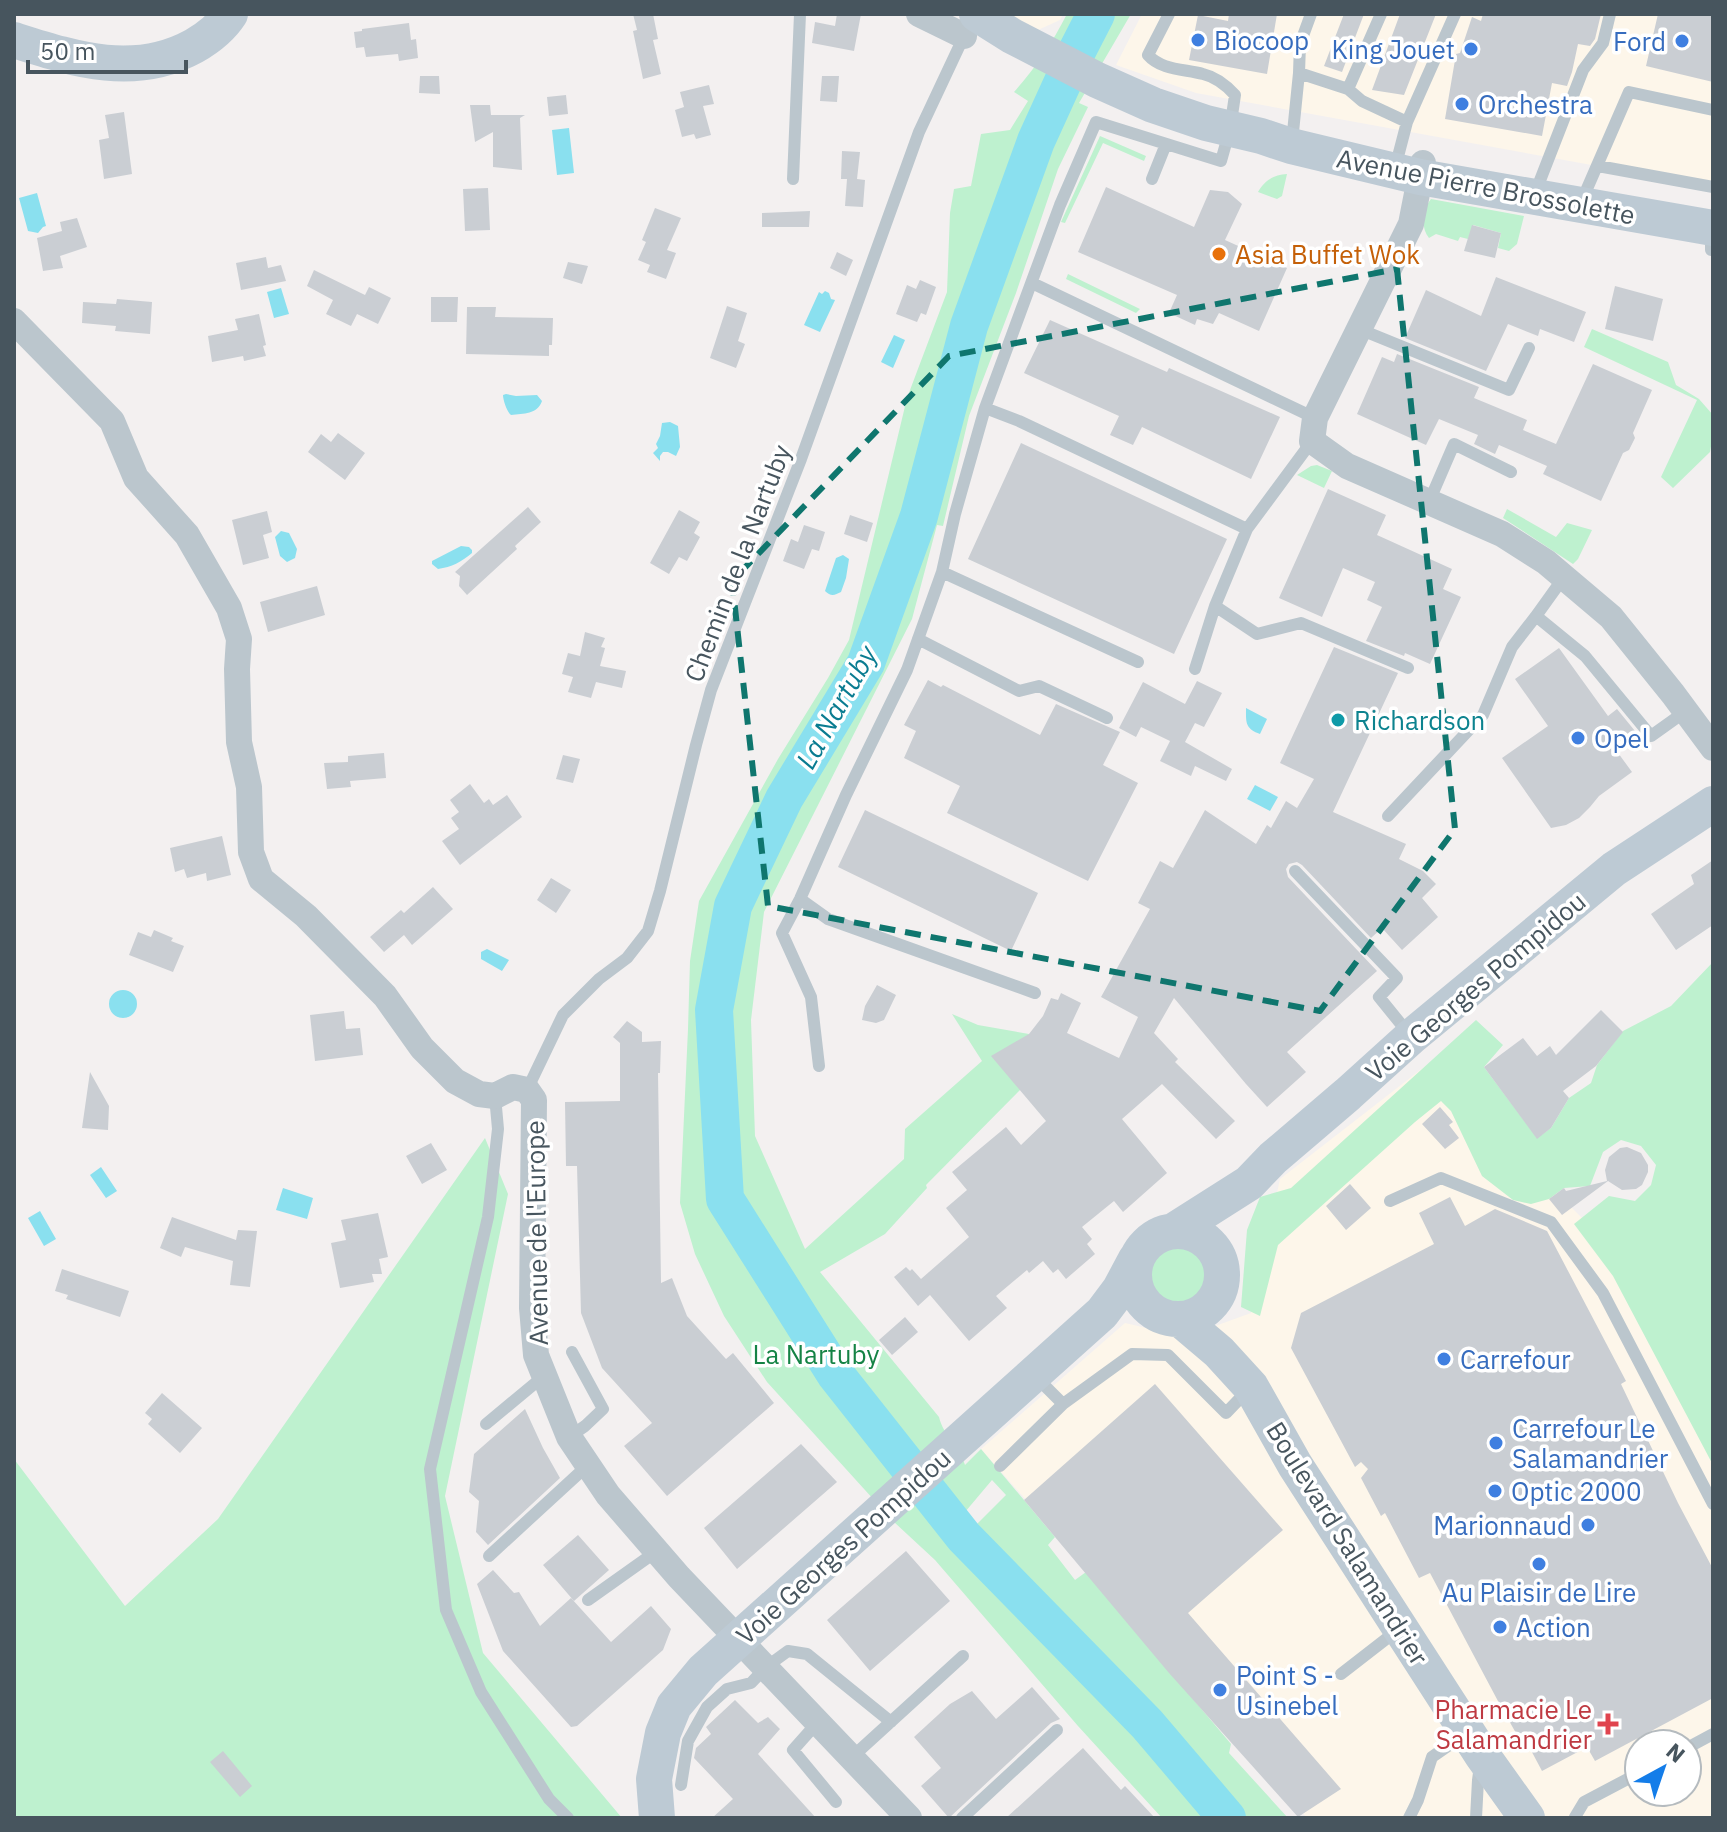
<svg xmlns="http://www.w3.org/2000/svg" width="1727" height="1832" font-family="'IBM Plex Sans',sans-serif">
  <rect width="100%" height="100%" fill="#f3f0f0"/>
  <path fill="#fdf6ea" fill-rule="evenodd" d="M1006,14H1063L1060,20L1038,30Z
    M1142,14H1713V187L1196,93L1116,65Z
    M1428,1064L1609,1245L1713,1430V1818H1307L981,1449L1125,1323L1185,1337L1251,1313L1280,1179ZM1639,1744H1687V1792H1639Z"/>
  <path fill="#bef1cf" fill-rule="evenodd" d="M1067,14H1131L1079,103L1088,107L1058,169L1016,293L969,416L943,526L937,525L912,619L764,912L751,1020L755,1136L805,1249L904,1159L905,1129L982,1061L952,1014L978,1025L1029,1034L1020,1090L926,1185L927,1188L885,1234L820,1272L939,1417C944,1437 959,1446 965,1465L981,1449L1055,1537L1048,1545L1075,1580L1086,1572L1231,1744L1229,1753L1288,1818H1162L1078,1726L935,1560L894,1522L767,1382L724,1316L695,1254L680,1203L688,1029L690,961L699,901L778,759L828,678L849,640L907,398L947,292L950,213L954,189L971,186L981,134L1010,130L1028,101L1014,92C1037,66 1051,45 1067,14ZM992,1480L1006,1495L971,1530L960,1518Z
    M1100,136L1146,156L1144,161L1103,143L1065,223L1061,222Z
    M1287,174L1282,196L1277,199L1258,192C1265,180 1273,175 1287,174Z
    M1431,199L1524,216L1517,244L1509,251L1498,248L1501,233L1473,225L1468,239L1460,237L1458,241L1436,234L1429,238C1420,227 1423,209 1431,199Z
    M1068,274L1140,309L1136,313L1066,279Z
    M1592,329L1668,362L1676,385L1699,399L1713,415V435L1710,452L1673,488L1661,477L1697,400L1584,347Z
    M1317,465L1332,471L1324,488L1297,475L1311,466Z
    M1507,509L1556,537L1567,523L1592,530L1578,559L1573,564L1503,518Z
    M1713,962V1465L1613,1276L1574,1224L1609,1196L1635,1201L1651,1185L1656,1165L1641,1146L1621,1140L1603,1152L1590,1186L1564,1188L1549,1199L1531,1204L1513,1200L1482,1176L1451,1111L1441,1101L1415,1122L1278,1245L1260,1316L1241,1307L1247,1230L1260,1197L1291,1188L1476,1020L1503,1045L1484,1067L1537,1138L1551,1128L1569,1098L1591,1083L1597,1065L1623,1031L1671,1006Z
    M485,1138L508,1194L445,1496L483,1653L622,1818H14V1459L125,1606L218,1519Z
    M1150 1275a28 28 0 1 1 56 0a28 28 0 1 1-56 0Z"/>
  <path fill="#8ae0ef" d="M569,128L574,173L557,175L552,130Z
    M37,193L46,226L43,227L38,233L28,231L19,198Z
    M281,288L289,314L274,318L267,292Z
    M825,291L829,293L831,299L835,300L820,332L804,325L819,292L822,294Z
    M894,335L905,340L893,368L881,362Z
    M506,394L516,396L537,395L542,401C537,415 524,413 511,415C507,412 503,400 503,395Z
    M670,422L678,426L680,447L676,456L668,452H663L660,456V461L653,453L658,448L656,444L660,436L662,423Z
    M281,531L289,533L297,549L295,558L287,562L280,556L275,537Z
    M461,546L469,547L472,550V553C461,562 452,567 438,569L432,564V561Z
    M843,555L849,559L846,578L841,592C835,595 831,597 825,591L836,558Z
    M1246,708L1267,719L1260,734C1245,728 1246,723 1246,708Z
    M1255,785L1278,797L1270,811L1247,799Z
    M487,949L509,960L502,971L481,959V952Z
    M109 1004a14 14 0 1 1 28 0a14 14 0 1 1-28 0Z
    M101,1167L117,1191L106,1198L90,1175Z
    M283,1188L313,1198L307,1219L276,1210Z
    M40,1211L56,1239L44,1246L28,1218Z"/>
  <g fill="none" stroke-linecap="round" stroke-linejoin="round">
    <path stroke="#8ae0ef" stroke-width="38" d="M1096,14L1077,51L1036,141L969,326L919,516L866,663L784,799L733,906L714,1010L725,1199L836,1375L964,1537L1147,1724L1227,1818"/>
  </g>
  <path fill="#caced3" d="M633,14H653L658,39L653,40L661,74L643,79L633,31L637,30Z
    M837,14H861L854,51L812,43L815,22L835,26Z
    M1229,14H1277L1267,74L1189,60L1198,15L1228,21Z
    M1344,14H1364L1342,72L1324,66Z
    M1400,14H1436L1404,95L1372,90Z
    M1483,14H1601L1595,39L1590,46L1578,44L1572,72L1567,86L1552,83L1542,136L1445,119L1456,54L1460,53L1472,17L1481,21Z
    M1658,14H1713V82L1646,66Z
    M409,23L411,40L416,39L418,58L399,61L398,54L366,57L364,47L356,48L354,32L362,31V29Z
    M420,76H439L440,94L419,93Z
    M822,76H839L837,102L820,101Z
    M709,85L714,104L703,106L711,135L696,139L694,134L682,137L675,110L684,107L680,92Z
    M566,95L568,114L549,116L547,97Z
    M470,105H490L491,115H525L520,118L522,170L493,167V132L475,142Z
    M124,112L132,174L104,179L99,140L109,138L105,115Z
    M842,151L860,152L857,179L865,180L863,207L845,206L847,179H841Z
    M1106,187L1194,227L1210,190L1228,192L1242,204L1225,240L1287,268L1259,331L1219,313L1213,324L1197,319L1195,325L1169,313L1177,295L1078,252Z
    M488,188L490,230L465,231L463,189Z
    M655,208L681,218L667,250L676,253L666,279L647,272L650,265L638,260L646,242L642,240Z
    M810,211L809,227H762V213Z
    M77,218L87,247L60,256L63,268L43,271L37,238L62,231L60,222Z
    M1472,225L1501,233L1495,258L1464,251Z
    M837,252L853,260L846,276L830,268Z
    M266,257L268,268L281,265L286,281L241,290L236,263Z
    M568,262L588,266L582,284L563,278Z
    M314,270L365,295L369,287L391,298L378,324L357,314L351,326L326,314L333,300L307,286Z
    M1496,277L1586,312L1574,342L1540,329L1538,336L1508,324L1486,371L1405,338L1426,290L1481,316Z
    M920,280L936,287L926,315L921,313L917,322L896,314L907,285L916,289Z
    M1615,286L1663,299L1653,341L1605,329Z
    M431,297H458L457,322H431Z
    M117,299L152,302L150,334L115,331L116,326L82,323L83,302L116,304Z
    M727,306L747,313L738,341L745,344L736,368L710,358Z
    M467,307H496L495,317L553,318L552,345H549V356L466,354Z
    M259,314L266,345L263,346L266,356L244,361L243,356L212,362L208,336L238,330L235,319Z
    M1050,320L1167,372L1169,368L1280,417L1251,479L1142,427L1133,445L1110,435L1119,416L1024,373Z
    M1397,354L1479,387L1474,398L1527,420L1523,430L1556,444L1593,364L1652,390L1633,433L1635,438L1629,450L1623,453L1601,501L1543,474L1547,466L1499,445L1495,454L1474,444L1478,435L1439,419L1426,445L1357,414L1382,357L1394,362Z
    M338,433L365,453L345,480L308,452L321,434L331,442Z
    M1021,443L1227,539L1174,654L968,559Z
    M1328,489L1386,515L1377,535L1452,569L1443,589L1461,597L1430,664L1405,653L1404,656L1366,641L1382,607L1367,600L1375,582L1343,568L1322,617L1279,598Z
    M528,507L541,522L515,546L517,549L467,595L459,586L460,576L455,572Z
    M679,510L700,522L694,533L700,537L687,561L679,557L669,574L650,563Z
    M267,511L272,532L263,535L269,558L243,565L232,520Z
    M850,515L873,523L867,542L844,534Z
    M804,525L825,532L819,551L812,549L804,569L783,561L791,539L798,542Z
    M317,586L325,615L268,632L260,602Z
    M585,632L605,638L601,647L605,648L600,666L626,671L622,688L596,682L591,698L568,692L573,677L562,674L568,653L580,656Z
    M1334,647L1398,673L1333,812L1406,844L1399,859L1423,871L1436,884L1422,898L1438,917L1402,950L1382,928L1371,938L1302,865L1297,862L1289,864L1286,869L1288,877L1377,971L1287,1052L1306,1072L1267,1107L1246,1084L1174,998L1154,1033L1178,1059L1175,1062L1235,1121L1216,1139L1162,1084L1122,1119L1167,1173L1123,1212L1114,1201L1082,1227L1092,1239L1087,1244L1095,1254L1066,1279L1058,1269L1053,1273L1043,1261L1029,1273L1027,1270L996,1296L1007,1308L969,1341L930,1295L918,1306L894,1277L906,1267L910,1271L912,1269L921,1279L969,1237L946,1208L967,1190L952,1172L1006,1127L1021,1145L1046,1121L991,1056L1029,1034L1043,1016L1051,998L1058,1000L1061,993L1081,1003L1067,1033L1119,1058L1138,1017L1101,997L1150,909L1138,903L1160,861L1173,868L1205,810L1256,844L1267,825L1271,828L1286,801L1297,808L1314,779L1280,763Z
    M1559,648L1608,716L1617,709L1635,731L1613,746L1632,772L1599,796L1590,807L1579,818L1566,825L1551,828L1502,758L1548,726L1515,679Z
    M928,680L941,687L943,685L1040,735L1056,704L1120,732L1103,765L1138,783L1088,881L947,813L960,786L904,758L916,731L904,725Z
    M1197,681L1222,693L1204,727L1195,723L1185,742L1232,769L1226,781L1195,766L1191,776L1160,761L1170,741L1141,727L1136,737L1119,728L1143,682L1185,704Z
    M384,753L386,778L350,781L351,787L327,789L324,763L348,762V756Z
    M563,755L580,759L573,783L556,779Z
    M470,784L484,803L489,799L493,805L507,795L522,817L460,865L442,841L459,829L451,818L459,812L450,800Z
    M865,810L1038,893L1011,951L838,867Z
    M222,836L231,875L207,881L206,873L187,878L184,869L175,872L170,848Z
    M1713,860V925L1676,950L1651,914L1694,884L1691,875Z
    M551,878L571,890L556,913L537,900Z
    M433,887L453,909L412,945L404,935L384,952L370,937L401,910L404,913Z
    M154,930L173,938L171,941L184,946L173,972L129,955L138,932L151,937Z
    M877,985L896,995L884,1020L876,1023L862,1020L865,1006Z
    M1601,1010L1623,1032L1596,1066L1563,1091L1569,1098L1551,1128L1537,1139L1484,1067L1523,1038L1537,1056L1550,1046L1556,1055Z
    M344,1011L346,1029L360,1028L363,1055L315,1061L310,1015Z
    M627,1021L642,1032V1042L661,1041L660,1073H658L661,1283L672,1278L687,1316L726,1359L733,1353L774,1403L667,1496L624,1446L652,1423L602,1368L581,1313L577,1166H566L565,1102L620,1101V1043L613,1037Z
    M90,1072L109,1106L108,1130L82,1128Z
    M1440,1107L1453,1122L1449,1125L1459,1138L1445,1149L1422,1124Z
    M431,1143L447,1170L422,1184L406,1156Z
    M1627,1147L1641,1153L1648,1165V1172L1642,1185L1636,1189L1622,1190L1608,1181L1562,1215L1549,1199L1564,1188L1566,1191L1607,1181L1605,1170L1609,1157L1620,1148Z
    M1350,1184L1371,1208L1346,1230L1326,1206Z
    M1450,1197L1465,1226L1495,1209L1547,1231L1626,1381L1621,1384L1678,1503L1713,1569V1698L1595,1761L1587,1747L1542,1771L1525,1739L1521,1742L1499,1703L1430,1573L1419,1578L1385,1513L1381,1516L1361,1478L1368,1469L1361,1462L1355,1467L1291,1348L1301,1313L1434,1244L1419,1213Z
    M378,1213L388,1257L379,1259L382,1274H372L374,1282L340,1288L331,1243L346,1240L341,1220Z
    M172,1217L236,1240L238,1230L257,1231L250,1287L230,1285L233,1261L185,1247L181,1257L160,1248Z
    M62,1269L129,1291L120,1317L66,1299L68,1295L55,1291Z
    M905,1317L918,1332L892,1355L879,1340Z
    M1155,1384L1283,1530L1188,1613L1341,1789L1298,1817L1169,1673L1024,1500Z
    M162,1393L202,1428L180,1453L148,1424L152,1419L145,1413Z
    M525,1409L543,1448L560,1478L488,1545L476,1532L479,1501L469,1492L474,1454Z
    M801,1444L837,1482L737,1569L704,1528Z
    M578,1535L609,1570L574,1601L543,1565Z
    M906,1551L950,1601L870,1671L827,1620Z
    M493,1570L514,1593L519,1592L540,1626L571,1598L611,1642L651,1606L671,1629L663,1650L577,1726L571,1727L503,1651L477,1584Z
    M1032,1687L1060,1719L1051,1723L949,1818L921,1786L941,1768L914,1737L950,1704L972,1691L996,1719Z
    M735,1700L758,1723L768,1717L780,1729L758,1754L816,1818H712L733,1799L694,1758L696,1748L711,1734L706,1727Z
    M1083,1748L1121,1790L1125,1786L1155,1818H1006Z
    M223,1751L252,1786L240,1797L210,1762Z"/>
  <g fill="none" stroke-linecap="round" stroke-linejoin="round">
    <path stroke="#bbc6cd" stroke-width="12" d="M1299,73L1300,44L1311,14
      M1348,89L1381,14
      M1292,142L1299,73L1348,89L1362,101L1407,122
      M1598,166L1713,187
      M1395,168L1407,122L1455,14
      M793,179L800,14
      M1152,179L1166,144
      M1539,183L1583,70L1603,43L1610,14
      M1586,191L1629,92L1713,110
      M1707,230L1711,237V250
      M1032,283L1315,418
      M1359,329L1509,390L1529,348
      M985,408L1019,421L1247,529
      M1429,502L1454,444L1511,472
      M942,572L1138,662
      M1564,577L1536,616L1585,656L1651,736L1686,711
      M1215,606L1257,634L1301,623L1408,668
      M918,639L1019,691L1039,686L1107,718
      M1195,669L1215,606L1247,529L1312,441
      M1388,816L1483,715L1512,647L1536,616
      M1295,871L1397,978L1379,997L1409,1034
      M800,899L828,919L1035,993
      M819,1066L811,997L782,933L800,899L846,795L907,670L942,572L955,514L985,408L1060,205L1096,122L1221,161L1230,129L1235,95C1226,85 1216,77 1203,74C1184,69 1161,70 1148,55L1169,14
      M527,1090L563,1015L599,979L627,958L648,931L660,891L696,745L711,690L801,459L919,132L965,34
      M495,1096L498,1129L488,1217L430,1469L446,1610L481,1692L549,1799L568,1818
      M1390,1201L1441,1178L1551,1222L1603,1293L1713,1504
      M1063,1404L1132,1354L1168,1355L1226,1413L1249,1389
      M486,1424L545,1375
      M569,1437L585,1426L603,1409L572,1352
      M1000,1466L1063,1404L1037,1378
      M489,1556L588,1465
      M588,1600L657,1551
      M1341,1674L1399,1629
      M817,1723L793,1750L836,1802
      M1687,1748L1713,1734
      M851,1758L963,1656
      M681,1785L688,1741L707,1707L727,1689L751,1683L766,1667L788,1651L807,1654L891,1722
      M962,1818L1057,1730
      M1409,1818L1418,1800L1432,1757L1465,1734
      M1476,1818L1478,1780L1480,1766
      M1576,1818L1575,1817L1584,1802L1639,1773"/>
    <path stroke="#bbc6cd" stroke-width="26" d="M919,14L964,36
      M1423,163L1411,224L1315,418L1312,441L1347,466L1502,534L1546,562L1611,617L1673,694L1713,748
      M14,321L112,421L136,478L187,535L229,608L239,639L237,669L239,742L249,787L251,852L261,879L306,916L385,996L422,1048L455,1081L479,1094L495,1096L513,1087L527,1090L534,1100L532,1308L536,1355L569,1437L608,1495L679,1577L909,1818"/>
    <path stroke="#bdcad4" stroke-width="36" d="M977,14L1012,36L1097,80L1153,105L1206,123L1261,136L1291,146L1420,177L1713,228
      M14,40C74,59 134,79 194,46C208,38 221,28 230,14
      M1175,1230L1249,1183L1273,1158L1348,1094L1411,1037L1614,869L1713,804
      M1134 1275a44 44 0 1 1 88 0a44 44 0 1 1-88 0Z
      M1180,1319L1219,1352L1251,1387L1295,1465L1482,1755L1527,1818
      M657,1818L654,1779L663,1733L674,1706L703,1671L1102,1313L1120,1289L1136,1259"/>
  </g>
  <path fill="none" stroke="#0f766e" stroke-width="6" stroke-dasharray="16 10" stroke-linejoin="round" d="M1397,269L1455,829L1320,1011L768,906L732,581L949,356Z"/>
  <g fill="#3f7fe0" stroke="#fff" stroke-width="3">
    <circle cx="1198" cy="40" r="8"/>
    <circle cx="1682" cy="41" r="8"/>
    <circle cx="1471" cy="49" r="8"/>
    <circle cx="1462" cy="104" r="8"/>
    <circle cx="1578" cy="738" r="8"/>
    <circle cx="1444" cy="1359" r="8"/>
    <circle cx="1496" cy="1443" r="8"/>
    <circle cx="1495" cy="1491" r="8"/>
    <circle cx="1588" cy="1525" r="8"/>
    <circle cx="1539" cy="1564" r="8"/>
    <circle cx="1500" cy="1627" r="8"/>
    <circle cx="1220" cy="1690" r="8"/>
  </g>
  <circle fill="#e8710a" stroke="#fff" stroke-width="3" cx="1219" cy="254" r="8"/>
  <circle fill="#0f9aa8" stroke="#fff" stroke-width="3" cx="1338" cy="720" r="8"/>
  <path fill="#e0444e" stroke="#fff" stroke-width="3" d="M1604 1712h8v8h8v8h-8v8h-8v-8h-8v-8h8z"/>
  <g text-anchor="middle" dominant-baseline="central" stroke-width="7" stroke-linejoin="round" paint-order="stroke">
    <g font-size="26" fill="#366cbe" stroke="#fff" text-anchor="start">
      <text x="1214" y="40">Biocoop</text>
      <text x="1666" y="41" text-anchor="end">Ford</text>
      <text x="1455" y="49" text-anchor="end">King Jouet</text>
      <text x="1478" y="104">Orchestra</text>
      <text x="1594" y="738">Opel</text>
      <text x="1460" y="1359">Carrefour</text>
      <text x="1512" y="1428">Carrefour Le<tspan x="1512" dy="30">Salamandrier</tspan></text>
      <text x="1511" y="1491">Optic 2000</text>
      <text x="1572" y="1525" text-anchor="end">Marionnaud</text>
      <text x="1539" y="1592" text-anchor="middle">Au Plaisir de Lire</text>
      <text x="1516" y="1627">Action</text>
      <text x="1236" y="1675">Point S -<tspan x="1236" dy="30">Usinebel</tspan></text>
    </g>
    <g font-size="26" fill="#47555e" stroke="#fff">
      <text transform="translate(1486 186) rotate(11)">Avenue Pierre Brossolette</text>
      <text transform="translate(737 563) rotate(-69)">Chemin de la Nartuby</text>
      <text transform="translate(1475 986) rotate(-40)">Voie Georges Pompidou</text>
      <text transform="translate(536 1233) rotate(-91)">Avenue de l'Europe</text>
      <text transform="translate(1348 1543) rotate(58)">Boulevard Salamandrier</text>
      <text transform="translate(843 1546) rotate(-42)">Voie Georges Pompidou</text>
    </g>
    <g font-size="26" fill="#c56008" stroke="#fff" text-anchor="start">
      <text x="1235" y="254">Asia Buffet Wok</text>
    </g>
    <g font-size="26" fill="#0d838f" stroke="#fff" text-anchor="start">
      <text x="1354" y="720">Richardson</text>
    </g>
    <g font-size="26" fill="#158345" stroke="#fff">
      <text x="816" y="1354">La Nartuby</text>
    </g>
    <g font-size="26" fill="#be3a42" stroke="#fff" text-anchor="end">
      <text x="1592" y="1709">Pharmacie Le<tspan x="1592" dy="30">Salamandrier</tspan></text>
    </g>
    <g font-size="28" font-style="italic" fill="#0a7c91" stroke="#fff">
      <text transform="translate(836 707) rotate(-61)">La Nartuby</text>
    </g>
  </g>
  <rect width="1727" height="1832" fill="none" stroke="#47555e" stroke-width="32"/>
  <g transform="translate(1663 1768) rotate(40)"><circle r="38" fill="#ffffff" stroke="#b5bbbf" stroke-width="2"/>
  <path d="M0-6L14 30L0 20L-14 30Z" fill="#147de9"/>
  <text y="-12" font-size="22" font-weight="bold" text-anchor="middle" fill="#47555e">N</text>
  </g>
  <path d="M28 60v12h158v-12" fill="none" stroke="#47555e" stroke-width="4"/>
  <text x="40" y="60" font-size="24" fill="#47555e" stroke="#ffffff" stroke-width="6" paint-order="stroke">50 m</text>
</svg>
